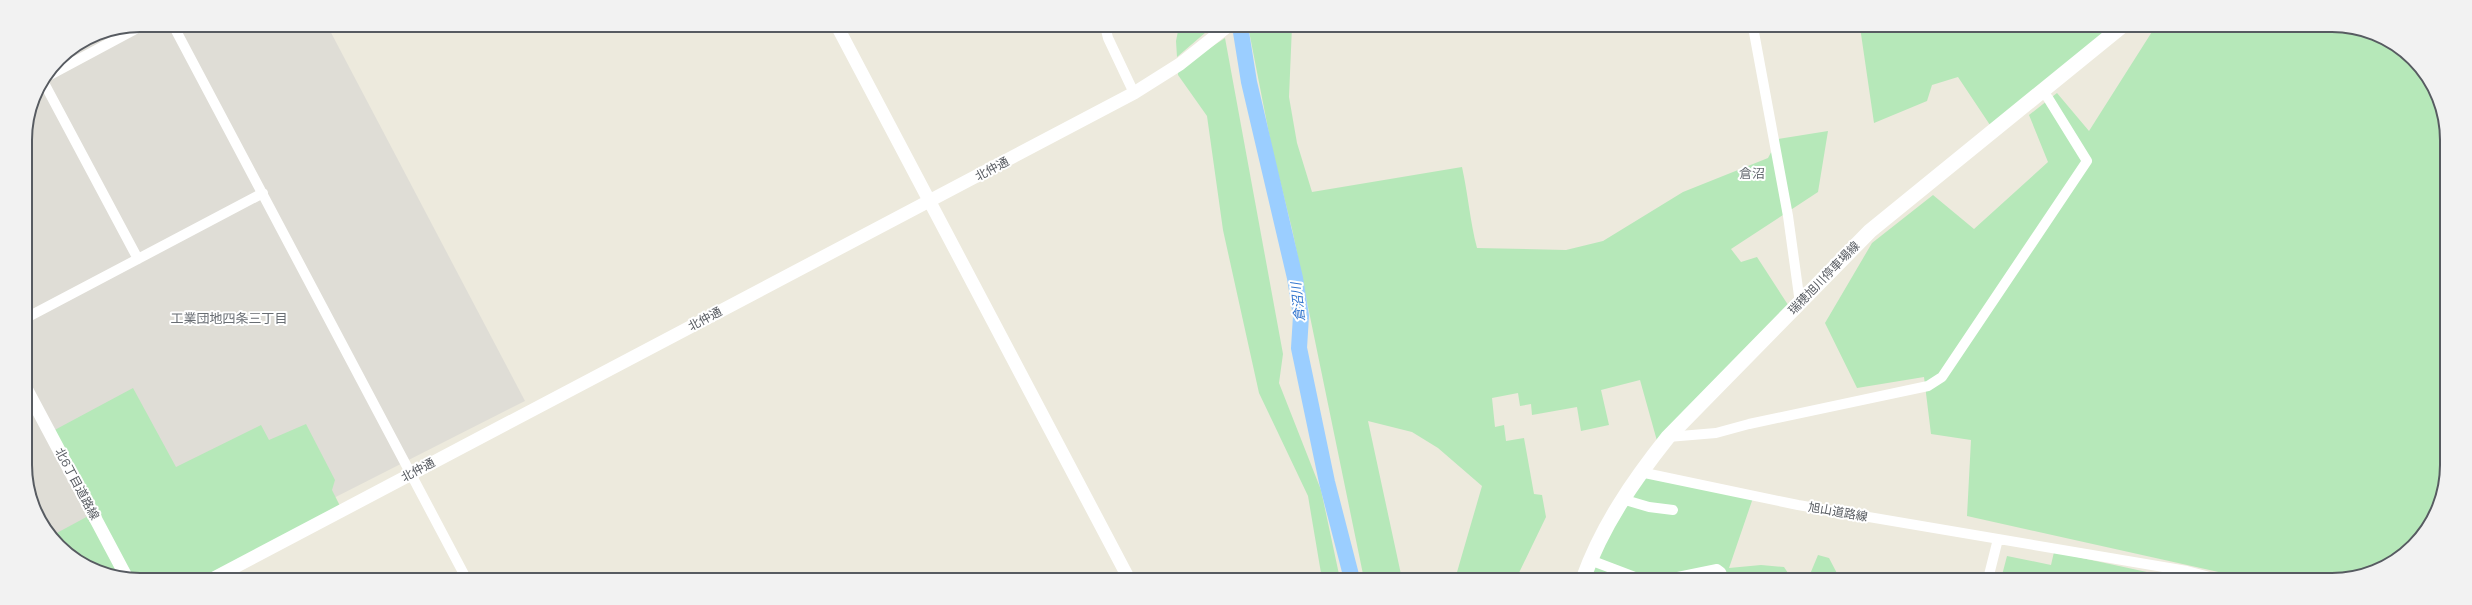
<svg xmlns="http://www.w3.org/2000/svg" width="2472" height="605" font-family="'Space Grotesk','Noto Sans JP',sans-serif">
  <rect width="100%" height="100%" fill="#edeadd"/>
  <path fill="#dfddd6" d="M140,25H327L525,401L176,578H118L59,546L27,488L25,133L37,89L59,59L96,34Z"/>
  <path fill="#b6e8b9" d="M1179,26H1213L1177,57L1176,41Z
    M1248,26H1292L1289,97L1297,143L1312,192L1462,167C1468,194 1470,221 1477,248L1566,250L1603,241L1683,192L1768,158L1778,139L1828,131L1818,192L1731,249L1741,262L1757,257L1792,311L1659,448L1640,380L1601,390L1609,425L1581,431L1577,407L1532,415L1531,404L1520,406L1518,393L1492,398L1495,427L1504,425L1506,441L1524,438L1534,494L1542,495L1546,517L1516,579H1455L1482,486L1438,448L1412,432L1368,421L1402,579H1364L1292,229L1272,149Z
    M1860,27H2121L1994,131L1958,77L1932,85L1927,101L1874,123Z
    M2155,27H2354L2413,59L2445,118V487L2431,523L2408,552L2376,571L2339,580L2250,579L1967,516L1971,440L1931,434L1924,377L1857,388L1825,323L1872,243L1933,195L1974,229L2048,162L2029,115L2057,93L2089,131Z
    M1225,38L1283,354L1279,383L1321,490L1340,579H1322L1308,496L1259,393L1223,230L1207,116L1178,75V69Z
    M133,388L176,467L261,425L269,440L306,424L335,480L332,490L342,510L214,578H118L59,546L53,535L92,514L49,433Z
    M1640,472L1754,495L1729,568L1761,565L1784,567L1792,579H1583Z
    M2054,552L2184,580L2001,579L2007,556L2051,565Z
    M1818,555L1829,558L1840,579H1808Z
    M1910,573L1909,579H1869L1873,576Z"/>
  <g fill="none" stroke-linecap="round" stroke-linejoin="round">
    <path stroke="#9bceff" stroke-width="16" d="M1240,26L1249,82L1295,278L1301,316L1299,348L1327,482L1352,579"/>
    <path stroke="#fff" stroke-width="10" d="M173,25L466,578
      M1105,26L1108,38L1134,93
      M1753,27L1788,216L1800,303
      M46,77L143,25
      M43,81L138,259
      M26,318L263,193
      M1668,437L1716,433L1749,424L1928,386L1942,377L2087,161L2048,98L2042,92
      M1640,472L1798,505L2187,571L2221,580
      M1622,499L1649,507L1673,510
      M1590,560L1640,579
      M1653,579H1668L1717,569L1721,572L1724,579
      M1988,579L1998,539"/>
    <path stroke="#fff" stroke-width="13" d="M837,26L1129,579
      M27,390L127,578
      M214,578L1134,93L1180,64L1228,26"/>
    <path stroke="#fff" stroke-width="15" d="M1583,579C1602,526 1633,481 1668,437L1870,231L2121,27"/>
  </g>
  <g text-anchor="middle" dominant-baseline="central" stroke-width="4" stroke-linejoin="round" paint-order="stroke">
    <g font-size="12" fill="#575b61" stroke="#fff">
      <text transform="translate(992 169) rotate(-28)">北仲通</text>
      <text transform="translate(1824 278) rotate(-46)">瑞穂旭川停車場線</text>
      <text transform="translate(705 319) rotate(-28)">北仲通</text>
      <text transform="translate(418 470) rotate(-28)">北仲通</text>
      <text transform="translate(77 484) rotate(62)">北6丁目道路線</text>
      <text transform="translate(1838 512) rotate(10)">旭山道路線</text>
    </g>
    <g font-size="13" fill="#686d73" stroke="#fff">
      <text x="1752" y="173">倉沼</text>
      <text x="229" y="318">工業団地四条三丁目</text>
    </g>
    <g font-size="13" font-style="italic" fill="#3275ce" stroke="#fff">
      <text transform="translate(1298 302) rotate(-96)">倉沼川</text>
    </g>
  </g>
  <path d="M0 0H2472V605H0ZM140 32H2332A108 108 0 0 1 2440 140V465A108 108 0 0 1 2332 573H140A108 108 0 0 1 32 465V140A108 108 0 0 1 140 32Z" fill="#f2f2f2" fill-rule="evenodd"/>
  <path fill="none" stroke="#575b61" stroke-width="2" d="M140 32H2332A108 108 0 0 1 2440 140V465A108 108 0 0 1 2332 573H140A108 108 0 0 1 32 465V140A108 108 0 0 1 140 32Z"/>
</svg>
